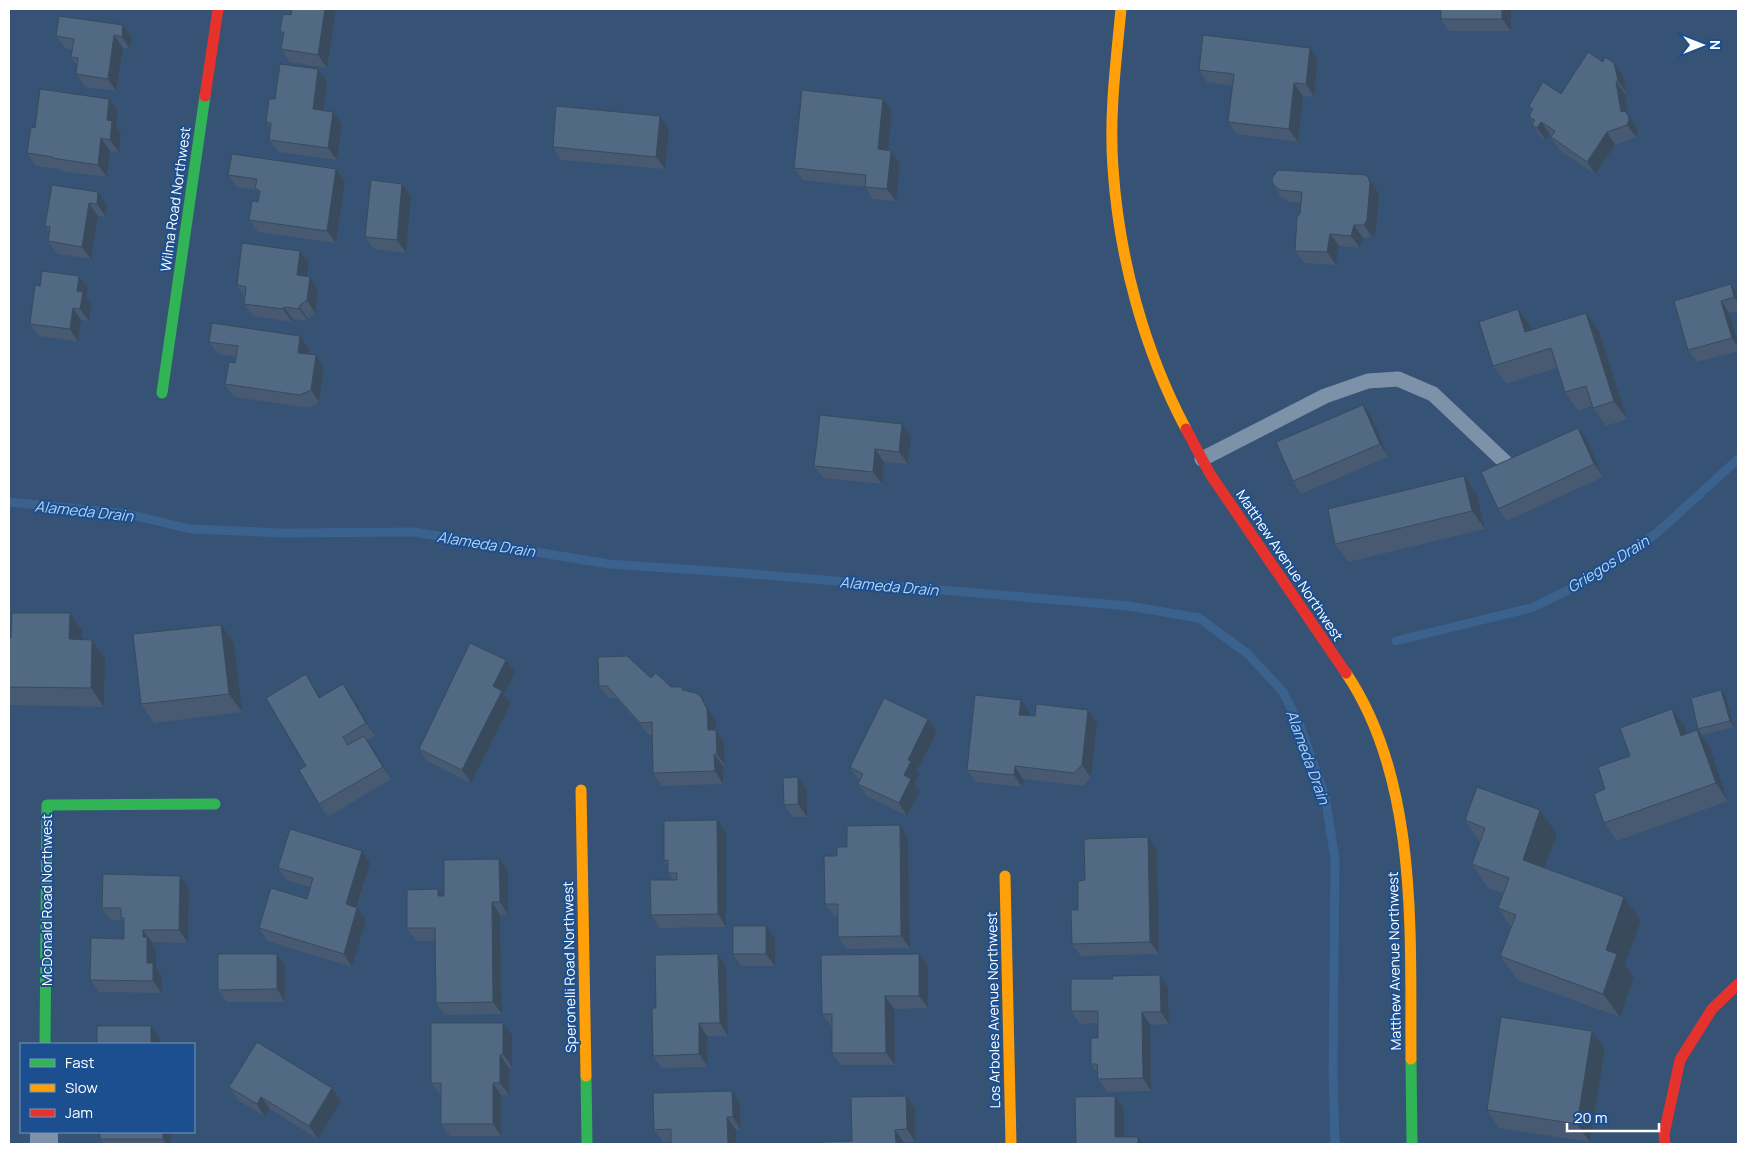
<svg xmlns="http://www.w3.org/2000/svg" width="1747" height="1153" font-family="Manrope,sans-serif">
  <rect width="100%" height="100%" fill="#365274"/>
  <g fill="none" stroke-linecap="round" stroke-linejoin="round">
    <path stroke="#3b618d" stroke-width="9" d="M9,502L128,514L190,529L282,533L414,532L609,564L741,573L1129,606L1199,618L1248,654L1283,692L1300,726L1325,796L1335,859L1333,1073L1335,1144
      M1396,641L1531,608L1585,582L1657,533L1738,459"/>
    <path stroke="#7d92a8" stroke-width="15" d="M1202,459L1325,396L1368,381L1398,379L1433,394L1506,463"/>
    <path stroke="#7d92a8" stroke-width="28" d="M44,1144V1132"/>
    <path stroke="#30b455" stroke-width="11" d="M162,393L205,96
      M45,1044L47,805L215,804
      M1411,1059L1412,1144
      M586,1076L587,1144"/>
    <path stroke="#ff9f0a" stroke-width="11" d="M1121,9C1116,62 1109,115 1113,168C1119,258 1144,350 1186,429
      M1346,673C1419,781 1410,934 1411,1059
      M581,790L586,1076
      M1005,876L1011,1144"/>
    <path stroke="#e5322d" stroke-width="11" d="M205,96L218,9
      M1186,429L1210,474L1346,673
      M1665,1144L1664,1134L1680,1060L1712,1009L1738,984"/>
  </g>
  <path fill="#475a72" d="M292,9H336L327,68L290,62L281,49L283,36L280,32L291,15Z
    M1511,9V31H1449L1441,19Z
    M123,25L132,38L130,49L123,48L116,91L85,87L76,74L77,65L71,57L72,50L65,48L56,36Z
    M1318,60L1314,97L1303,96L1298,142L1237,134L1228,122L1233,86L1207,82L1199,70Z
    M1603,62L1614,63L1623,76L1627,94H1625L1628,115L1637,128L1638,132L1636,137L1615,145L1595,174L1559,150L1551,137L1552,136L1550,134L1546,140L1541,137L1532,125L1533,123L1530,118L1532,111L1529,106L1561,94Z
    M318,69L327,82L323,111L333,112L342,124L337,160L278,152L269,140L270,128L266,122L275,99Z
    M883,99L892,111L888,150L891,151L900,163L896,201L873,199L865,187L803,180L794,168Z
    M118,112L116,126L121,133L119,152L110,151L107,177L61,171L60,169L36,166L27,153L35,128Z
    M660,116L669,129L665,169L561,160L553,147Z
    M336,169L345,181L336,243L258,232L249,220L258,202L260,194L257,190L237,187L228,175Z
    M1368,177L1377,190L1379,196L1376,233L1372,237L1363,238L1360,248L1339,246L1336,265L1304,263L1295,251L1301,203L1289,202L1281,197L1273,184Z
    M402,184L411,196L406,253L374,249L365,237Z
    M52,185L107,205L106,217L98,216L91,259L57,254L48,241L49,232L45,226Z
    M300,251L309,263L307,276L310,277L318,289L315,313L308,319V321L293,319L292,322L253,316L244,304L245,297L237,285Z
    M79,276L88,288L86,297L92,304L89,321L81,320L78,342L39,336L30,324L40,286Z
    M1731,284L1738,295V311L1729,313L1738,343V351L1697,362L1688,350Z
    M1518,309L1531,327L1532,330L1599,331L1627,419L1606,426L1592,406L1578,411L1565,392L1557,368L1506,384L1493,366Z
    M300,336L309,349L308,354L316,355L324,368L319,402L309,408L234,397L225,384L235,363L236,357L218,354L209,342Z
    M1372,418L1388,457L1301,494L1293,481Z
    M902,424L911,436L908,464L884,462L882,484L823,478L814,466Z
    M1587,440L1603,477L1507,521L1498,509Z
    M1464,476L1477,495L1485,529L1348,562L1335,544Z
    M82,631V640H92L105,658L104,707L9,705V638Z
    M234,643L242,712L154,723L141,704Z
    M515,673L504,694L511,703L471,783L427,761L419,749Z
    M651,678L671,687H682L685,691L709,710L716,722V731L724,742L725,766H723V784L662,786L653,773L652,735H649L616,698H608L599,686Z
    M343,684L352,696L375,736L367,740L391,779L328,817L319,804L306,766L314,687L320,697Z
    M1726,696L1734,727L1703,735L1698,729Z
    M1088,710L1097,723L1091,778L1083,786L1023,779L1022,787L976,782L967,770L1030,713L1029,716H1035Z
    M928,719L937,732L917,770L920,773L914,784L920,791L907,816L867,796L858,784L860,780L858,779L850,767Z
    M1685,727L1687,734L1710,748L1728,801L1617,841L1604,823L1605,789L1630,756Z
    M798,777L807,790V817H793L784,805Z
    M1540,810L1557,834L1545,868L1624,897L1641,921L1625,965L1634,977L1620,1017L1517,980L1500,956L1511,927L1498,908L1503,893L1488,888L1472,864L1480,842L1465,820Z
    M900,825L908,838L910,948L847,949L838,937V916H834L825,904L837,856L847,847Z
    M726,833V927L660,928L651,915L673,880L668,873V867L664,861Z
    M1148,837L1157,850L1159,954L1081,956L1072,944L1078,910L1085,880Z
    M362,851L370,863L357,908L366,920L352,967L267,941L259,928L307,899L310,887L286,880L278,868Z
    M508,871V915H500L502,1014L445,1015L436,1003L435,941H416L407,928L438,889L443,896H444Z
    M189,888L188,943L152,942V944L156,950V967L162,976V993L99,992L90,980L124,939V923L122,920H111L102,908Z
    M766,926L775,938V966H741L733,954Z
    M277,954L285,966V1002H227L218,990Z
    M718,954L726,966L728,1036H707L708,1067L662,1068L653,1056L656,1008Z
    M919,954L928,967V1008L894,1009L895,1065H841L832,1053V1026H831L822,1014Z
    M1168,988L1169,1024L1150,1025L1151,1091L1107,1092L1098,1079V1074L1091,1064L1098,1038V1023L1080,1024L1071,1011Z
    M503,1023L512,1035V1067L509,1068V1095H501V1136H450L441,1124V1095L431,1083Z
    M1592,1031L1605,1049L1590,1142L1499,1128L1487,1110Z
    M229,1087L332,1088L341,1101L318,1139L270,1109L265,1117L238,1100Z
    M732,1091L740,1103L741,1130H736V1144H671V1142H663L654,1130Z
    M915,1109V1142H904V1144H823L852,1141Z
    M171,1132V1144H104L100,1139Z"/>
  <path fill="#394a5c" d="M325,9H336L327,68L318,55Z
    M1502,9H1511V31L1502,19Z
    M123,25L132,38L130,49L122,37Z
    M114,35L123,48L116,91L108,79Z
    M1310,48L1318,60L1314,97L1306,84Z
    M1614,63L1623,76L1627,94L1618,81Z
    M318,69L327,82L322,122L313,109Z
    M1616,82L1625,94L1629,121L1628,115L1637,128L1638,132L1636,137L1627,125L1621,112Z
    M1294,83L1303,96L1298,142L1289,129Z
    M109,99L118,112L116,126L121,133L119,152L110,140L107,120Z
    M883,99L892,111L887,162L878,149Z
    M333,112L342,124L337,160L328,148Z
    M660,116L669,129L665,169L656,157Z
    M1541,122L1550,134L1546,140L1537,128Z
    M1607,132L1615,145L1595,174L1587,162Z
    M101,138L110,151L107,177L98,165Z
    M891,151L900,163L896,201L887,189Z
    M336,169L345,181L336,243L327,231Z
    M1368,177L1377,190L1379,196L1376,233L1372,237L1364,225Z
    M402,184L411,196L406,253L397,240Z
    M98,192L107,205L106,217L97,204Z
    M89,203L98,216L91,259L82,247Z
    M1354,225L1363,238L1360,248L1351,236Z
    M1330,234L1339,246L1336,265L1327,252Z
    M300,251L309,263L305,287L297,275Z
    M79,276L88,288L86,297L92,304L89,321L80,309L77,291Z
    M310,277L318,289L315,313L307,300Z
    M1731,284L1738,295V303L1734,297Z
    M1721,301L1729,313L1738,343V347L1732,338Z
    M299,306L308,319V321L299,309Z
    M284,307L293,319L292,322L283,309Z
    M73,308L81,320L78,342L70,329Z
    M1518,309L1531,327L1538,351L1525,332Z
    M1586,313L1599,331L1627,419L1614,401Z
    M300,336L309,349L307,365L298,353Z
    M316,355L324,368L319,402L311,390Z
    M1363,405L1372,418L1388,457L1380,444Z
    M902,424L911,436L908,464L899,452Z
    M1578,428L1587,440L1603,477L1594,464Z
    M875,449L884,462L882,484L873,472Z
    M1464,476L1477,495L1485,529L1472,511Z
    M70,613L82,631V658L69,639Z
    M221,625L234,643L242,712L229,694Z
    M92,640L105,658L104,707L91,688Z
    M506,660L515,673L504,694L511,703L471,783L462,770L493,686Z
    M306,674L314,687L328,710L319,698Z
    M343,684L352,696L375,736L366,723Z
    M1721,690L1726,696L1734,727L1730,721Z
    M701,697L709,710L716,722V731L724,742L725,766L717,754L708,730Z
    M1021,700L1030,713L1028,727L1019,715Z
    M1672,709L1685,727L1694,754L1681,736Z
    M1088,710L1097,723L1091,778L1082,765Z
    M928,719L937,732L917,770L920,773L914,784L920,791L907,816L899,803L904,775L908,760Z
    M1697,730L1710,748L1728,801L1716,783Z
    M364,736L373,748L391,779L383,767Z
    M714,754L723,766V784L715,771Z
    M1015,766L1023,779L1022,787L1014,775Z
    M798,777L807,790V817L798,804Z
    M1540,810L1557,834L1539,884L1523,860Z
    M717,820L726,833V927L718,914Z
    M900,825L908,838L910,948L901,936Z
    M1148,837L1157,850L1159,954L1150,942Z
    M362,851L370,863L354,916L346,904Z
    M499,859L508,871V915L500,902Z
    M180,876L189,888L188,943L179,930Z
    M438,889L446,902L438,896Z
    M1624,897L1641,921L1625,965L1634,977L1620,1017L1603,994L1606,950Z
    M492,902L500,915L502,1014L493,1002Z
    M357,908L366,920L352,967L344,954Z
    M766,926L775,938V966L766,954Z
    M143,930L152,942V944L156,950V967L162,976V993L153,981L147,963L143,937Z
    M277,954L285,966V1002L277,989Z
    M718,954L726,966L728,1036L720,1023Z
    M919,954L928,967V1008L919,996Z
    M1160,975L1168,988L1169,1024L1161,1012Z
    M885,996L894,1009L895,1065L886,1053Z
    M1142,1012L1150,1025L1151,1091L1143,1078Z
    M503,1023L512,1035V1067L503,1054Z
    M699,1023L707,1036L708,1067L699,1054Z
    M151,1026L160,1039V1044H151Z
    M1592,1031L1605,1049L1590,1142L1577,1124Z
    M500,1055L509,1068V1095L500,1083Z
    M493,1083L501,1095V1136L493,1124Z
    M332,1088L341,1101L318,1139L309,1126Z
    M732,1091L740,1103L741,1130L733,1117Z
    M906,1096L915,1109V1142L907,1129Z
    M1115,1096L1124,1109V1144L1115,1137Z
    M261,1097L270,1109L265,1117L257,1104Z
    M727,1117L736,1130V1144H728Z
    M895,1130L904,1142V1144H896Z
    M163,1132H171V1144H166L163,1139Z
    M1138,1137L1143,1144H1138Z"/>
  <path fill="#526984" stroke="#394a5c" d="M292,9H325L318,55L281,49L284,32H280L283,14L291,15Z
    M1441,9H1502V19H1441Z
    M59,16L123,25L122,37L114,35L108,79L76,74L78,58L71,57L74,39L56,36Z
    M1203,35L1310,48L1306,84L1294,83L1289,129L1228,122L1234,74L1199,70Z
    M1588,52L1603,62L1605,57L1614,63L1618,81L1616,82L1621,112L1625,111L1628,115L1629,120L1627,125L1607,132L1587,162L1551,137L1555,131L1541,122L1537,128L1532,125L1535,120L1530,118V114L1533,109L1529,106L1543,82L1561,94Z
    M280,64L318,69L313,109L333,112L328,148L269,140L271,123L266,122L269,99H275Z
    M40,89L109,99L107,120L112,121L110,140L101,138L98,165L52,158L53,157L27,153L31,127L35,128Z
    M802,90L883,99L878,149L891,151L887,189L865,187L866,175L794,168Z
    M556,106L660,116L656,157L553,147Z
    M232,154L336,169L327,231L249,220L252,201L258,202L260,191L255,188L257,179L228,175Z
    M1278,170L1365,175L1368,177L1370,183L1367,220L1364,225H1354L1351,236L1330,234L1327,252L1295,251L1297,217L1300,214L1302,192L1280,190L1273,184L1272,178Z
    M371,180L402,184L397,240L365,237Z
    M52,185L98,192L97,204L89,203L82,247L48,241L50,227L45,226Z
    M242,243L300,251L297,275L310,277L307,300L299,306V309L284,307L283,309L244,304L246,287L237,285Z
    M42,271L79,276L77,291L83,292L80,309L73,308L70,329L30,324L35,285L40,286Z
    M1731,284L1734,297L1721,301L1732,338L1688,350L1674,301Z
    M1518,309L1525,332L1586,313L1614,401L1593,408L1586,386L1565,392L1551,348L1493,366L1479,322Z
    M212,323L300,336L298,353L316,355L311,390L300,395L225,384L229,362L235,363L238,346L209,342Z
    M1363,405L1380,444L1293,481L1276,442Z
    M820,415L902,424L899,452L875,449L873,472L814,466Z
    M1578,428L1594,464L1498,509L1481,472Z
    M1464,476L1472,511L1335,544L1328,509Z
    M12,613H70L69,639L92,640L91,688L9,687V638H11Z
    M221,625L229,694L141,704L133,634Z
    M470,643L506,660L493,686L502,691L462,770L419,749Z
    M627,656L651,678L656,673L671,687H682V690L696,693L701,697L707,709L708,730H716L717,754H714L715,771L653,773L652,722L640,723L607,686H599L598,657Z
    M306,674L319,698L343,684L366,723L343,737L348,745L364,736L383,767L319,804L299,770L306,766L266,698Z
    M1721,690L1730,721L1698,729L1691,698Z
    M975,695L1021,700L1019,715L1035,716L1036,704L1088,710L1082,765L1074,773L1015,766L1014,775L967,770Z
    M884,698L928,719L908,760L911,761L904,775L911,779L899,803L858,784L863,774L850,767Z
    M1672,709L1681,736L1697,730L1716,783L1604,823L1594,794L1605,789L1598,767L1630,756L1620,728Z
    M798,777V804L784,805L783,778Z
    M1477,787L1540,810L1523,860L1624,897L1606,950L1617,954L1603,994L1500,956L1516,915L1498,908L1509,878L1472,864L1485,828L1465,820Z
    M717,820L718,914L651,915L650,880H677V873H668V860L664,861V821Z
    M900,825L901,936L838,937V904H825L824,856H837V847H847V826Z
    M290,829L362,851L346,904L357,908L344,954L259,928L271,888L307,899L313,878L278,868Z
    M1148,837L1150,942L1072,944L1071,910H1078V881L1085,880L1084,839Z
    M499,859L500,902H492L493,1002L436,1003L435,928H407V890L438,889V896H444V860Z
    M103,874L180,876L179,930H143V937H147V963H153V981L90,980L91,938L124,939V918H121V908H102Z
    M733,926H766V954H733Z
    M218,954H277V989L218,990Z
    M718,954L720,1023H699V1054L653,1056L652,1008H656L655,955Z
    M919,954V996H885L886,1053H832V1014H822L821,955Z
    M1160,975L1161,1012H1142L1143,1078L1098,1079L1097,1064H1091V1038H1098V1011H1071V979H1113L1112,976Z
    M1501,1017L1592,1031L1577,1124L1487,1110Z
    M431,1023H503V1054L500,1055V1083H493V1124H441V1083H431Z
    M97,1026H151V1044H97Z
    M257,1042L332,1088L309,1126L261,1097L257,1104L229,1087Z
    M732,1091L733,1117H727L728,1144H671V1129L654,1130L653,1093Z
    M906,1096L907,1129L895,1130L896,1144H823V1142L852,1141L851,1097Z
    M1115,1096V1137H1138V1144H1076L1075,1097Z
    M100,1132H163V1139H100Z"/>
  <g text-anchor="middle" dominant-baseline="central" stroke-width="4" stroke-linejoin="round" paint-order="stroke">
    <g font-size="14" fill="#fff" stroke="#1b4f8f">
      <text transform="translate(175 199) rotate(-82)">Wilma Road Northwest</text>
      <text transform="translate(1290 565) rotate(56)">Matthew Avenue Northwest</text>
      <text transform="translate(46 900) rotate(-90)">McDonald Road Northwest</text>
      <text transform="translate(1394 961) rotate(-91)">Matthew Avenue Northwest</text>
      <text transform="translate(569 967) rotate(-91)">Speronelli Road Northwest</text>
      <text transform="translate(993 1010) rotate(-91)">Los Arboles Avenue Northwest</text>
    </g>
    <g font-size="15" font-style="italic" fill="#b5d3f5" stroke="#1b4f8f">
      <text transform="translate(84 511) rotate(6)">Alameda Drain</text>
      <text transform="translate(486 544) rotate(9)">Alameda Drain</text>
      <text transform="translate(1608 564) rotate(-32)">Griegos Drain</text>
      <text transform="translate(889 586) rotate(5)">Alameda Drain</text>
      <text transform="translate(1308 757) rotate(70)">Alameda Drain</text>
    </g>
  </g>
  <rect width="1747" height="1153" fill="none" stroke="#ffffff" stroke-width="20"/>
  <rect x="20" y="1043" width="175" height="90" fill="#1b4f8f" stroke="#7695bc"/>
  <rect x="30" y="1059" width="25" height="8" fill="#30b455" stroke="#7695bc"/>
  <text x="65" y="1068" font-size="15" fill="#ffffff">Fast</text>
  <rect x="30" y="1084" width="25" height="8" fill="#ff9f0a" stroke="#7695bc"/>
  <text x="65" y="1093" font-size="15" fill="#ffffff">Slow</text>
  <rect x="30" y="1109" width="25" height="8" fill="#e5322d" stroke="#7695bc"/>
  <text x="65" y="1118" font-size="15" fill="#ffffff">Jam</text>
  <g transform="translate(1702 45) rotate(90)" stroke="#1b4f8f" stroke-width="4" paint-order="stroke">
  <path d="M0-4L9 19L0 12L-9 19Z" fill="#ffffff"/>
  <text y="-8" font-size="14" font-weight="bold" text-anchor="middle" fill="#ffffff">N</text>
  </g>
  <path d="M1567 1123v8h92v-8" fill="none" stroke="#ffffff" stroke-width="2.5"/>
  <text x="1574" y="1123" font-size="15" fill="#ffffff" stroke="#1b4f8f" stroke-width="4" paint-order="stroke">20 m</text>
</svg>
